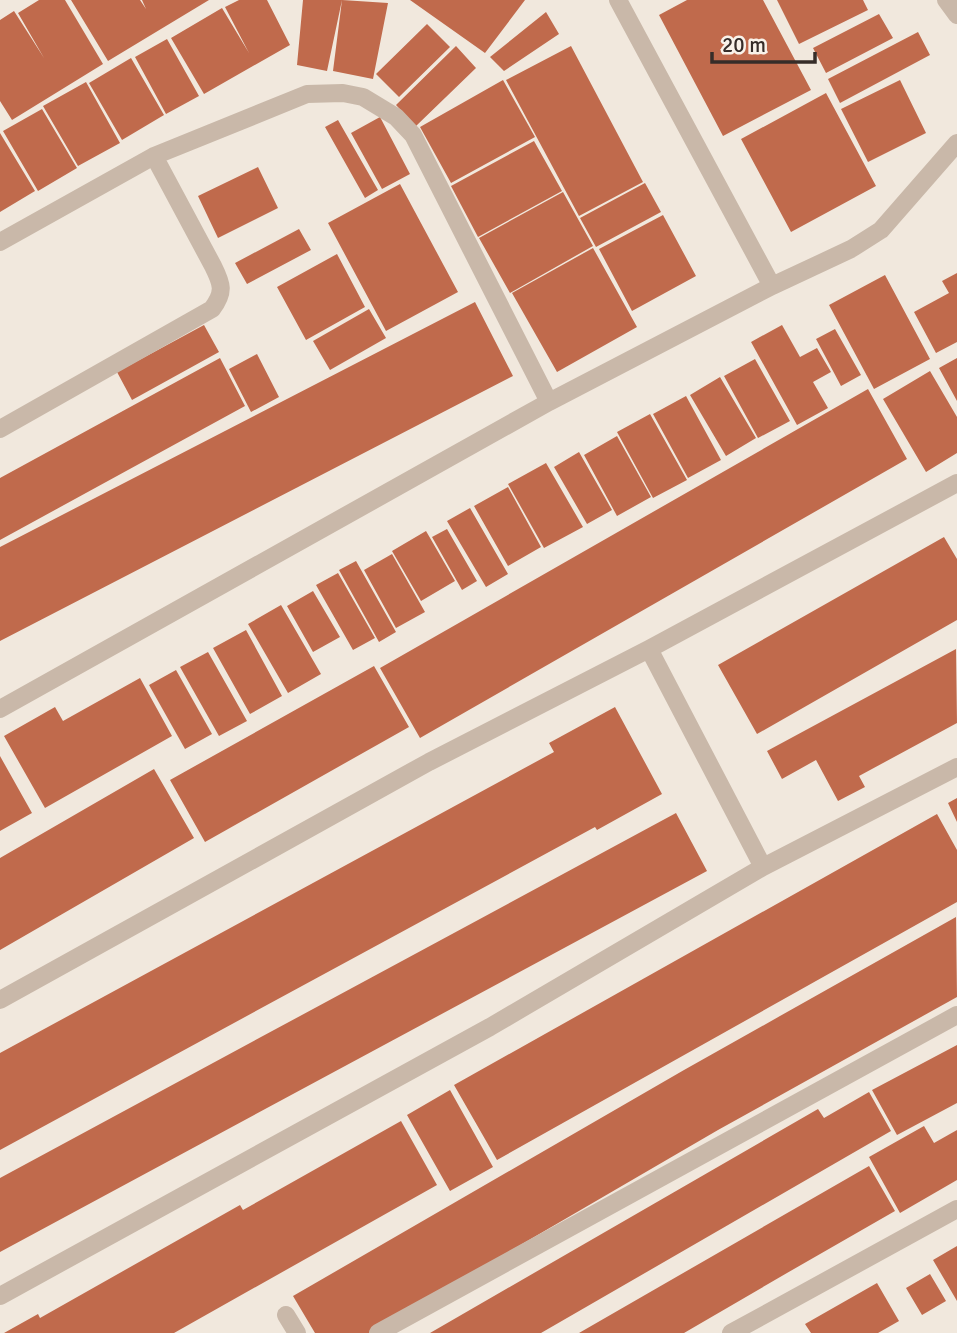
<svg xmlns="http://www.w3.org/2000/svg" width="957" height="1333" font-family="Signika,sans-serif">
  <rect width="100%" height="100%" fill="#f1e8dd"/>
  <path fill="#c06a4c" d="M39,0H65L103,64L12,120L0,101V20L14,11L44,58L18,13Z
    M71,0H140L146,9L142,0H209L108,61Z
    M239,0H267L290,45L204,94L171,38L222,8L249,53L225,7Z
    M303,0H342L327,71L297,65Z
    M342,0L388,3L373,79L333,71Z
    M410,0H525L485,53Z
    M687,0H763L811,90L723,136L659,15Z
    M777,0H863L868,10L799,44Z
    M546,12L559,34L504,71L490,57Z
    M879,14L893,38L826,73L813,48Z
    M427,24L450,47L399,97L376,74Z
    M918,32L930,55L840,103L828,79Z
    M167,39L199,96L166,114L135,57Z
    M456,46L476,68L416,126L396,105Z
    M571,46L643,182L579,216L506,80Z
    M131,58L164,115L122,140L89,83Z
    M503,80L535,137L451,183L420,127Z
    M900,80L926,133L868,162L841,109Z
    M86,82L120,143L78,166L43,106Z
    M826,93L876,186L791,232L741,139Z
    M42,109L77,168L38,191L3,131Z
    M380,117L410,174L382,189L351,133Z
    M338,120L378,190L365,198L325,127Z
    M0,133L35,191L0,212Z
    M534,141L562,191L478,237L451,186Z
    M258,167L278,208L218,238L198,196Z
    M645,183L661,212L596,247L580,218Z
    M400,184L458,292L386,331L328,223Z
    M563,192L593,246L510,293L479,238Z
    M663,215L696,276L632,311L599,249Z
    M299,229L311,250L247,284L235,263Z
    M593,248L637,327L557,372L512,293Z
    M337,254L365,307L306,340L277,287Z
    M957,273V342L936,353L914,312L949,293L942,281Z
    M885,275L930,359L874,389L829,305Z
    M475,302L513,376L0,641V547Z
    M369,309L386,338L330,370L313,341Z
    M204,325L219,352L132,400L117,372Z
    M782,325L800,357L817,348L831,372L813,382L828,408L797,425L751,342Z
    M835,329L861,375L841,386L816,339Z
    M257,354L279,397L251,412L229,369Z
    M220,358L245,406L0,540V478Z
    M957,358V401L939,368Z
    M755,359L790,421L758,438L724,376Z
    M930,371L957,417V453L926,472L883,399Z
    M720,377L756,438L726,456L690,395Z
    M868,389L907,459L420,738L380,668Z
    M686,396L721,460L688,478L653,414Z
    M650,414L687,480L653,498L617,432Z
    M617,436L651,497L617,516L584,455Z
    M579,452L612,510L587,524L554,467Z
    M546,463L583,527L544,548L508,484Z
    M508,487L541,547L508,566L474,506Z
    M470,508L508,574L486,587L447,521Z
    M447,529L477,581L462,590L432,537Z
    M426,531L455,581L421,601L392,551Z
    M944,537L957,559V620L757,734L718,665Z
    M392,554L425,612L396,628L364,570Z
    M356,561L396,632L379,642L339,570Z
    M338,573L375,638L353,650L316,585Z
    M313,591L340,637L313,652L287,606Z
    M281,605L321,674L288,693L248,624Z
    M246,630L282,696L250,714L213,648Z
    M956,649L957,723L859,776L865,787L838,801L816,760L782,779L767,751Z
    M208,652L247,721L219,736L180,667Z
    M374,666L409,727L205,842L170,780Z
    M176,670L212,734L185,749L149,685Z
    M140,678L172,736L45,808L4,736L55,707L63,721Z
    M615,707L662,794L597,830L595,827L0,1150V1053L554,752L549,743Z
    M0,756L32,813L0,831Z
    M154,769L194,838L0,950V858Z
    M957,798V822L948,803Z
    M676,813L707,871L0,1252V1178Z
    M937,814L957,850V902L497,1160L454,1085Z
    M956,917L957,997L718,1130L369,1333H315L293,1296L684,1070Z
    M957,1045V1103L897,1135L872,1090Z
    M450,1090L493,1167L450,1191L407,1115Z
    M869,1092L891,1131L541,1333H430L818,1109L824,1118Z
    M401,1121L437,1185L174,1333H4L38,1314L40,1318L240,1205L243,1210Z
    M924,1126L934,1143L957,1130V1180L900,1213L869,1157Z
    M869,1166L895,1211L787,1273L684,1333H579Z
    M957,1246V1301L933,1260Z
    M930,1274L946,1301L922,1315L906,1288Z
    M877,1283L899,1321L878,1333H811L805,1324Z"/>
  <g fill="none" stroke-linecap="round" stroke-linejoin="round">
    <path stroke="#c9b8a9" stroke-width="18" d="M618,0L772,286
      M946,0L957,15
      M0,242L154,156L307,94L343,93L363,97L396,117L413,135L549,402
      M0,429L212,309C225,292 222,284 213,266L154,156
      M649,649L763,867
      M0,709L549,402L772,286L851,249L881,230L957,143
      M0,1000L429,762L649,649L957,483
      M0,1296L490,1027L763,867L957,767
      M286,1315L297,1333
      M378,1333L957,1015
      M731,1333L957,1209"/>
  </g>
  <path d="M712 52v10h103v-10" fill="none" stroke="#362d29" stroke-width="3.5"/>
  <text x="722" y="52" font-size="21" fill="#362d29" stroke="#f9f2e9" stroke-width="5" paint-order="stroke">20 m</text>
</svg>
